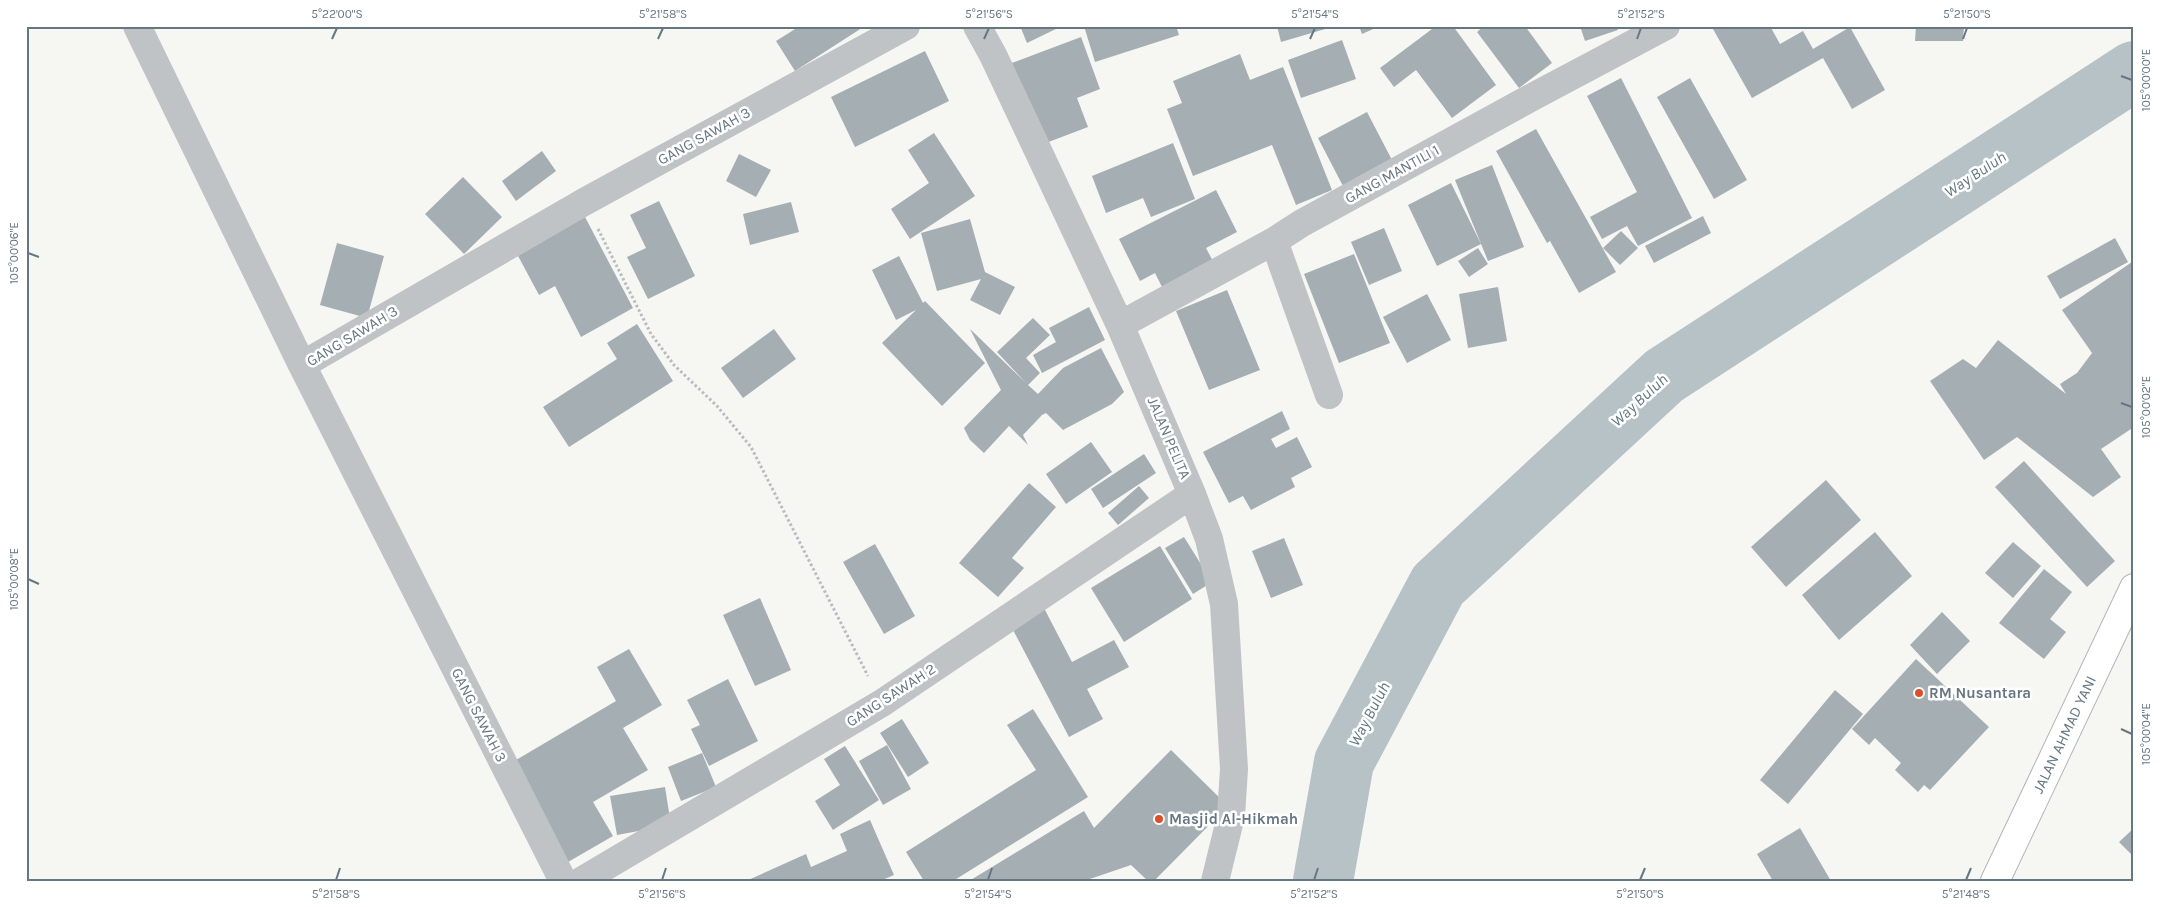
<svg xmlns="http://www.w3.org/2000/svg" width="2160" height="907" font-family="Karla,sans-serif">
  <rect width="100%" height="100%" fill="#f6f6f2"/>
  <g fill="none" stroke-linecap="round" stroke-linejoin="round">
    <path stroke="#b6c2c6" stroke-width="60" d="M1323,881L1344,762L1438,585L1664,376L2134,71"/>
  </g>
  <path fill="#a5aeb3" d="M800,26H865L795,71L776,41Z
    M1020,26H1062L1027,43Z
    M1084,26H1176L1179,35L1095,62Z
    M1277,26H1332V27L1281,42Z
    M1359,26H1380L1362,34Z
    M1436,26H1453L1496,85L1452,118L1416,70L1394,87L1380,68Z
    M1484,26H1525L1552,63L1519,88L1477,32Z
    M1580,26H1616L1618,30L1585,41Z
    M1719,26H1770L1780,44L1803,31L1813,49L1850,27L1885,90L1852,109L1823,58L1752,98L1713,29Z
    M1916,26H1964L1963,41H1915Z
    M1081,37L1100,89L1077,98L1088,127L1038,146L1009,64Z
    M1342,40L1356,79L1301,98L1288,60Z
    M925,51L949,101L855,147L831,97Z
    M1240,54L1250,80L1283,67L1332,190L1296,205L1272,145L1193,176L1167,109L1182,103L1173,81Z
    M1621,78L1692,218L1638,246L1627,226L1602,239L1590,217L1637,192L1587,96Z
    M1690,78L1747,180L1714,199L1657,97Z
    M1367,112L1392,160L1343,186L1318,138Z
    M1536,129L1616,272L1579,293L1550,241L1547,243L1496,151Z
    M934,133L975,196L910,239L891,209L929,183L908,150Z
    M1173,143L1195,199L1151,217L1143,198L1106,213L1092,176Z
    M542,151L556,171L516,201L502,181Z
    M739,154L771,170L756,197L726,181Z
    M1492,165L1524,247L1488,261L1455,180Z
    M463,177L502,217L464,254L425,214Z
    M1451,183L1481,244L1437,266L1408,205Z
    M1216,190L1237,232L1206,248L1216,267L1165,293L1155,273L1140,281L1119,239Z
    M659,201L695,276L648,299L627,257L646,248L630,215Z
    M791,202L799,232L750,245L743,214Z
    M1703,216L1711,233L1654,263L1645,246Z
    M585,217L633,308L581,337L555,286L539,295L517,254Z
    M970,219L985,272L1015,287L1000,315L970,300L981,279L937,291L921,233Z
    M1384,228L1402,271L1369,285L1351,242Z
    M1621,231L1638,248L1620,265L1603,248Z
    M2115,238L2128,262L2060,299L2047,276Z
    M337,243L384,256L367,318L320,305Z
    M1478,248L1488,264L1469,277L1458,261Z
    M1354,254L1390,343L1339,363L1304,274Z
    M899,256L923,303L925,301L985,363L942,406L882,343L916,310L896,320L872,270Z
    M2132,262L2134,264V427L2101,449L2121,477L2093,497L2017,437L1984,460L1930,381L1963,359L1976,368L1998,340L2066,394L2060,384L2077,373L2092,353L2062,310Z
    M1498,287L1507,341L1468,348L1459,294Z
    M1227,290L1260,370L1209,390L1176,311Z
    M1427,294L1451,340L1407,363L1383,317Z
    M1089,307L1105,340L1042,373L1033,355L1056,342L1049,328Z
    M1033,318L1050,335L1026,358L1040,373L1028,385L1038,394L1063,368L1101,348L1124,392L1112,404L1063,430L1046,413L1042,415L1023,435L1028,445L1009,426L984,453L970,440L964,428L1001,390L970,329L1025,382L997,352Z
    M637,324L673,381L569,447L543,407L617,359L607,343Z
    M774,329L796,359L743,398L721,368Z
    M1282,411L1290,429L1271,439L1276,448L1297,437L1312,467L1291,478L1295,487L1251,510L1243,496L1229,503L1203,452Z
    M1091,442L1112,472L1066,504L1046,474Z
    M1144,454L1156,473L1103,508L1091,489Z
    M2024,461L2115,561L2087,587L1995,487Z
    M1826,480L1861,520L1786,587L1751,547Z
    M1029,483L1056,507L1012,558L1024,568L998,597L959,563Z
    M1139,486L1149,498L1118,525L1108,513Z
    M1875,532L1912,576L1839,640L1802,595Z
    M1184,537L1212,582L1193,594L1165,548Z
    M1284,538L1303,585L1271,598L1252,551Z
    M2013,542L2041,566L2013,598L1985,573Z
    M875,544L915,616L884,634L843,562Z
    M1160,546L1192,599L1124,642L1091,588Z
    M2044,569L2072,592L2050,619L2066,632L2044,659L1999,623Z
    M760,598L791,670L755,686L723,615Z
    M1044,608L1072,662L1114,640L1129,667L1087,689L1103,719L1069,737L1011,626Z
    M1942,612L1970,641L1937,674L1910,645Z
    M629,649L662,705L623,728L648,770L593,802L613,836L568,862L511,763L616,701L597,667Z
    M1916,659L1989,727L1930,790L1924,785L1918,792L1895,770L1901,763L1875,738L1869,745L1852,729Z
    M728,679L758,741L709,766L691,729L700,725L687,700Z
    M1835,690L1863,714L1788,804L1760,780Z
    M1033,709L1088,797L953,881H924L906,852L1036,770L1007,725Z
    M902,719L929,763L908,777L880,733Z
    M887,745L911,789L883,805L859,761Z
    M845,746L879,800L833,830L815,801L840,785L824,759Z
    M1171,750L1228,806L1154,881H1148L1131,865L1084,881H969L1084,811L1094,828Z
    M702,753L716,787L681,801L668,767Z
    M665,787L671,825L617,835L610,796Z
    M870,820L894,875L880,881H746L806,854L811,867L847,851L840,834Z
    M1800,828L1831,881H1773L1757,854Z
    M2134,828V857L2119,842Z"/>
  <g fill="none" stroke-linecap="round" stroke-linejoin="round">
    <defs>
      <g id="highway">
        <path id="s1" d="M1995,881L2134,588"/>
      </g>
    </defs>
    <use href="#highway" stroke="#b2b6b9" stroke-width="30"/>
    <path stroke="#b9bcbe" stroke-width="3" stroke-dasharray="2.5 2.5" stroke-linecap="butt" d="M598,229L651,334L674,365L717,406L751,447L868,676"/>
    <path stroke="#bfc3c6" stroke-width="28" d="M137,26L302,365
      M977,26L993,55L1120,325L1192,494L1209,539L1224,604L1234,769L1231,816L1215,881
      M1274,241L1329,395
      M1120,325L1274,241L1302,223L1538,94L1666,26
      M563,881L302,365L584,202L906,26
      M581,881L882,703L1192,494"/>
    <use href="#highway" stroke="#fff" stroke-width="28"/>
  </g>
  <path fill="none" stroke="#667782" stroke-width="2" d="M332,39L337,28M658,39L663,28M984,39L989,28M1310,39L1315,28M1637,39L1641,28M1963,39L1967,28M2121,76L2132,80M28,253L39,257M2121,403L2132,407M28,579L39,584M2121,729L2132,734M336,880L340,868M662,880L666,868M988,880L992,868M1314,880L1318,868M1640,880L1645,868M1966,880L1971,868"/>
  <g fill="#dc4f2d" stroke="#fff" stroke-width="2">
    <circle cx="1919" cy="693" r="5"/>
    <circle cx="1159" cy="819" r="5"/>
  </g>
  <g text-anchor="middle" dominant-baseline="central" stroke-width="5" stroke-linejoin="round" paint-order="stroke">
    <g font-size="15" fill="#667782" stroke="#fff">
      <text transform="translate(704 136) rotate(-29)">GANG SAWAH 3</text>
      <text transform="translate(1392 174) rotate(-29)">GANG MANTILI 1</text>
      <text transform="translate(352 336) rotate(-31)">GANG SAWAH 3</text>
      <text transform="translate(1169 438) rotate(67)">JALAN PELITA</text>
      <text transform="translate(891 695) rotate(-33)">GANG SAWAH 2</text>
      <text transform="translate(479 715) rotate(63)">GANG SAWAH 3</text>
      <text stroke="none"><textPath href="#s1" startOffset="162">JALAN AHMAD YANI</textPath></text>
    </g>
    <g font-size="15" font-weight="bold" fill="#667782" stroke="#fff" text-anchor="start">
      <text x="1929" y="693">RM Nusantara</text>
      <text x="1169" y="819">Masjid Al-Hikmah</text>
    </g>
    <g font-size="16" font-style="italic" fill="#62787f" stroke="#fff">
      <text transform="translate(1975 174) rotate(-33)">Way Buluh</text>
      <text transform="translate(1639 400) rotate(-42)">Way Buluh</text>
      <text transform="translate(1369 714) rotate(-62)">Way Buluh</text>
    </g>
  </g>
  <rect width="2160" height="907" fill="none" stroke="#ffffff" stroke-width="55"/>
  <rect x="28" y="28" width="2104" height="852" fill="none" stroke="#667782" stroke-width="2"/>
  <g font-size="12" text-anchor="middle" fill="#667782">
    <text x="337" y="18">5°22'00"S</text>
    <text x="663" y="18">5°21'58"S</text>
    <text x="989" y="18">5°21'56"S</text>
    <text x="1315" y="18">5°21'54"S</text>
    <text x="1641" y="18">5°21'52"S</text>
    <text x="1967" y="18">5°21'50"S</text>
    <text transform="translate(2146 80) rotate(-90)" y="4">105°00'00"E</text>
    <text transform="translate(14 253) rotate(-90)" y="4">105°00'06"E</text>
    <text transform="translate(2146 407) rotate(-90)" y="4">105°00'02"E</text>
    <text transform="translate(14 579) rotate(-90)" y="4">105°00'08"E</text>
    <text transform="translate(2146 734) rotate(-90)" y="4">105°00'04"E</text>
    <text x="336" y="898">5°21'58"S</text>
    <text x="662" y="898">5°21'56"S</text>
    <text x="988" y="898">5°21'54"S</text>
    <text x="1314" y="898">5°21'52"S</text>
    <text x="1640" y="898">5°21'50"S</text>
    <text x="1966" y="898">5°21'48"S</text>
  </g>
</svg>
